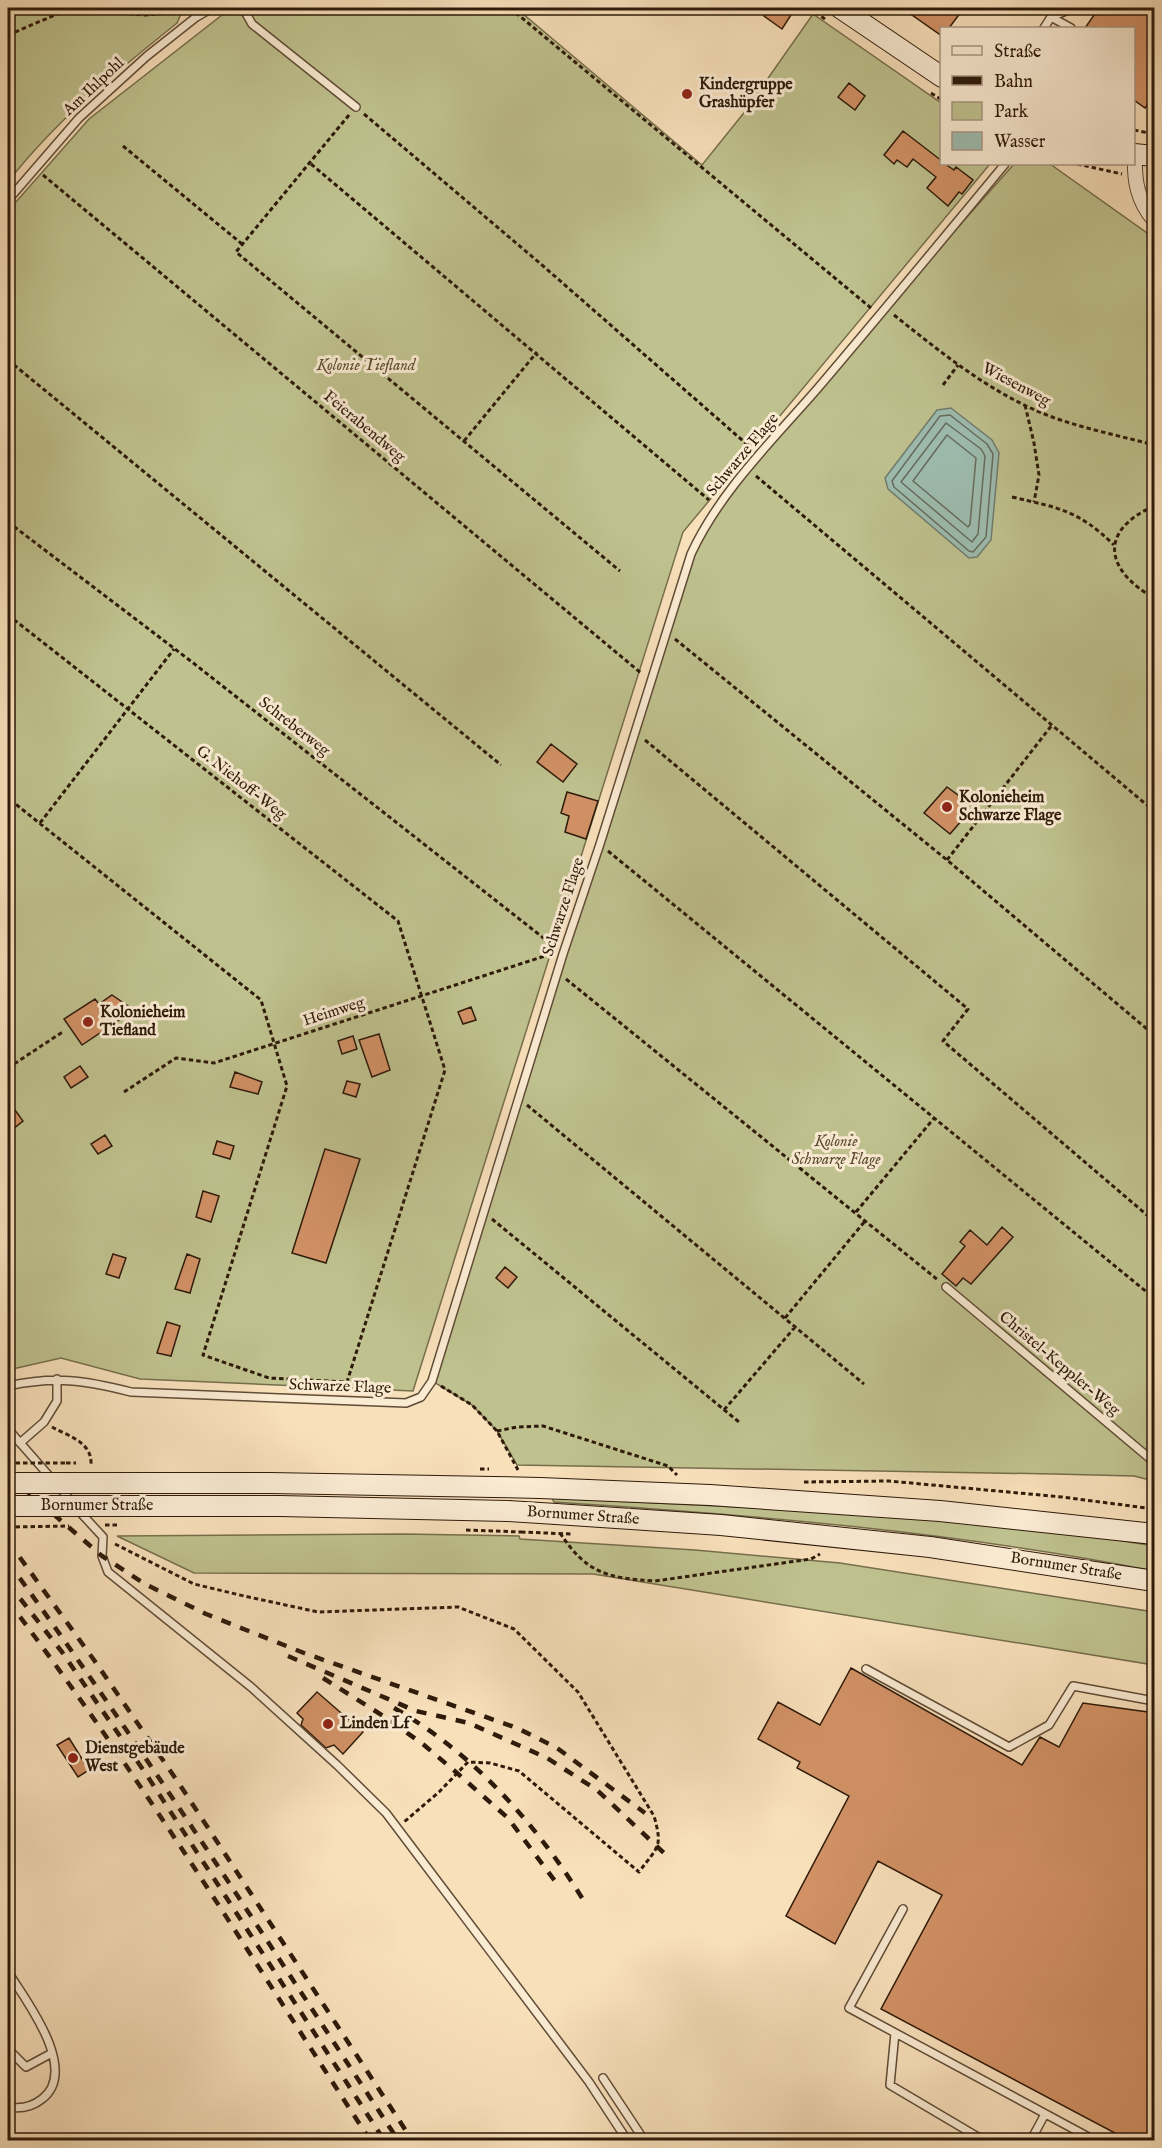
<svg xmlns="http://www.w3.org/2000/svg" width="1162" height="2148" font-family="'IM FELL English',serif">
  <rect width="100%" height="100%" fill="#f8e0bb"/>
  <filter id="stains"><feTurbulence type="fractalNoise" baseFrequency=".00333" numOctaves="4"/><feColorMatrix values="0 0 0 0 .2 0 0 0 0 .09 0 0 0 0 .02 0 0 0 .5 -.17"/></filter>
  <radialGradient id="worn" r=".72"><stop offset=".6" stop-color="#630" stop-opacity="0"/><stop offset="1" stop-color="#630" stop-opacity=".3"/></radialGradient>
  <path fill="#bfc28f" stroke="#766e4c" stroke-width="1.5" d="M8,8H178L181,14L177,23C116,72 56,120 8,182Z
    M231,8H516L702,165L743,114L813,14L941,103L942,164H990L683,532L413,1391L140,1379L61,1358L8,1370V211L89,119Z
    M1014,164H1050L1154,238V1481L1134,1476L1054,1474L517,1465L497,1431L472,1405L432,1381L691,554L718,507L880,315Z
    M552,1498L818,1511L910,1518L1087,1535L1154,1546V1571C957,1532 755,1515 554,1502Z
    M403,1534L519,1536L520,1539L695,1550L840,1563L1154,1612V1665L593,1574L194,1573L117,1536Z"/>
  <path fill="#9dbdb0" stroke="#717c6e" stroke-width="1.5" d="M951,408L992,440L999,453L991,540L977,557L969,558L888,489L885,478L937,410Z"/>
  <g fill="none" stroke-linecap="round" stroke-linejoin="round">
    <path stroke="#666c5d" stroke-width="1.5" d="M950,415L987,444L993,454L986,537L973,552L969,551L894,487L892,481L940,416Z
      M946,423L981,449L985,456L978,534L972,542L901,482Z
      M947,435L976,458L970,524L968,527L913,481Z"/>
  </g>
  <path fill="#d19165" stroke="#2e1a0a" stroke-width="1.5" d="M769,8H781L791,15L782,29L764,16Z
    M902,8H964L949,28H942V36Z
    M1099,8H1155V95L1145,108L1134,100V28H1085Z
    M849,83L865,96L855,110L838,97Z
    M903,131L942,161V164H945L954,170L956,167L973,180L962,194L959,192L948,206L927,188L936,177L913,159L907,167L897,160L894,164L884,155Z
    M551,744L577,764L563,782L537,762Z
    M947,787L962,798L959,803L969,812L950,834L924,813Z
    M567,792L598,801L586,839L565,832L569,816L561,813Z
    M112,995L134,1010L82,1045L64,1019L95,999L99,1004Z
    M471,1007L476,1020L463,1024L458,1012Z
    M379,1034L390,1070L372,1077L359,1040Z
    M353,1036L357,1049L342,1054L338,1041Z
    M80,1066L88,1077L71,1088L64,1077Z
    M235,1072L262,1082L258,1094L230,1087Z
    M347,1081L360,1084L356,1097L343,1093Z
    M15,1110L23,1121L8,1133V1116Z
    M105,1135L112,1146L98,1154L91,1144Z
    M217,1141L234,1146L230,1159L213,1154Z
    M325,1149L360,1159L326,1263L292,1253Z
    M203,1191L219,1196L211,1222L196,1217Z
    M1002,1227L1013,1237L971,1284L963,1278L956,1286L942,1274L965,1246L960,1242L970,1230L987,1245Z
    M113,1254L126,1258L119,1278L106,1274Z
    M187,1254L200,1259L190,1293L175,1289Z
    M505,1267L517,1277L508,1288L496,1278Z
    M167,1322L180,1326L171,1356L157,1353Z
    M851,1668L1022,1765L1040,1737L1059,1747L1083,1703L1155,1713V2140H1128L881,2009L942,1895L878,1861L835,1944L786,1916L849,1796L797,1768L800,1762L758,1739L778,1702L820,1725Z
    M317,1692L363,1732L343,1754L334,1745L326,1748L301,1725L303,1719L297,1713Z
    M69,1738L89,1770L78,1777L57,1745Z"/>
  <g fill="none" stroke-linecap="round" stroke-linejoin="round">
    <defs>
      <path id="lane" d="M243,8L252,24L356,107
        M1051,17L1071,28
        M1044,28L1051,17L1073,8
        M8,200L79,118L147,56L195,18L212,8
        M946,1287L1154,1462
        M8,1386C55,1376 84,1380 131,1392L406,1403L421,1397L432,1381L563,954L600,844L691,554C720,491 773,440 818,388C881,314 943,239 1005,164
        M8,1429L72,1502
        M20,1443L44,1422L57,1401V1379
        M79,1511L103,1537L102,1556L108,1572L251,1687L337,1765L386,1813L589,2082L627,2140
        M866,1669L1009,1747L1049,1725L1073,1686L1154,1701
        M903,1909L849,2008L1094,2140
        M8,1972C25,1999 80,2070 42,2099C32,2107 20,2109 8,2107
        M895,2033L890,2085L983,2140
        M8,2049L26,2067L52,2053
        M603,2078L644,2140
        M1031,2140L1045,2114"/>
      <path id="street" d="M1135,155C1134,179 1137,201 1154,220"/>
      <path id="secondary" d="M840,8L942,77
        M1134,154L1154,156
        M83,1483H270L493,1487
        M540,1488L710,1495L940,1511L1154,1534
        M104,1506H280L508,1511
        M556,1514L721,1525L930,1547L1154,1581"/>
    </defs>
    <use href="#lane" stroke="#604c36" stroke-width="10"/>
    <use href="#street" stroke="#604c36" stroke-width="16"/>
    <use href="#secondary" stroke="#2e1a0a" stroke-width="22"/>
    <path stroke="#2e1a0a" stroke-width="3" stroke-dasharray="4.5 3" stroke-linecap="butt" d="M510,8L871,308
      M809,8L825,19
      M69,9L145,15L184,12
      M8,35L69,9
      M931,93L942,100
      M364,114L542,265L750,447
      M349,115L236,252L620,571
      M1134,130L1154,134
      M123,146L242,244
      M311,164L709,500
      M1077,164L1122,174
      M43,175L641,673
      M894,315C943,354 993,395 1052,417C1085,429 1121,436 1154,445
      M8,360L501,765
      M943,385L958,365
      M1025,405L1034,443L1039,475L1034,502
      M464,441L537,352
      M756,476L1154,811
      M1012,497C1059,508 1078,510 1114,545
      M1154,506C1098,531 1105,570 1154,598
      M8,522L192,662L555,947
      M8,615L398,921L445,1070L347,1382L269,1378L203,1355L287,1086L261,1000L8,798
      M675,639L947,860L1154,1035
      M1150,729L1154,734
      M645,740L968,1009L943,1041L1154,1221
      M40,823L174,649
      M608,851L1154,1298
      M947,860L1052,725
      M566,979L938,1280
      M8,1068L64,1031
      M124,1092L176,1058L214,1063L548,955L551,950
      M527,1105L864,1384
      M856,1212L935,1117
      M492,1219L739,1422
      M785,1318L865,1221
      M441,1386L472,1405L497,1431L518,1470
      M724,1410L795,1327
      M52,1427C68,1436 92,1442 91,1464
      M497,1431L517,1427L543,1426L668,1466L677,1475
      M66,1463H76
      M804,1482L889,1481L1062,1497L1154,1509
      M466,1530L521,1532
      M560,1533C587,1574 608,1578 655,1581L811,1559L820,1554
      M115,1544L194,1584L244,1596L318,1612L458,1607L514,1629L578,1692L654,1816C663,1848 658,1846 639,1872L519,1771L490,1763L468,1762L439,1792L404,1822"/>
    <use href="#lane" stroke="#faebd3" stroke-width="7"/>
    <use href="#street" stroke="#faebd3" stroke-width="14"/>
    <use href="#secondary" stroke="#faebd3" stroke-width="20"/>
    <path stroke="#2e1a0a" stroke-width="4.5" stroke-dasharray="10 10" stroke-linecap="butt" d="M8,1475L102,1556L145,1584L206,1614L304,1653L517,1728L557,1748L645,1813
      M8,1541L94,1660L178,1782L412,2140
      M8,1562C145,1750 270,1946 398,2140
      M8,1583L62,1652L146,1774L384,2140
      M8,1601C139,1773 252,1959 370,2140
      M288,1656L416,1711L469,1723L547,1758L597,1790L665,1854
      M323,1678L388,1719L424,1745L457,1773L508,1818L555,1881
      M394,1708C475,1754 539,1827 587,1906"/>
    <defs>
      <path id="secondary-bridge" d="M8,1483H83
        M493,1487L540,1488
        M8,1506H104
        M508,1511L556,1514"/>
    </defs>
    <use href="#secondary-bridge" stroke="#2e1a0a" stroke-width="22" stroke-linecap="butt"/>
    <path stroke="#2e1a0a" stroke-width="3" stroke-dasharray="4.5 3" stroke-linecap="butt" d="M8,1463H66
      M480,1469H489
      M105,1525H120
      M8,1527L69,1526
      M521,1532L571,1534"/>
    <use href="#secondary-bridge" stroke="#faebd3" stroke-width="20"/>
  </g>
  <g fill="#8f2418" stroke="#faebd3" stroke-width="2">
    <circle cx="687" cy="94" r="6"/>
    <circle cx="947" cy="807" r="6"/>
    <circle cx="88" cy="1022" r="6"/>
    <circle cx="328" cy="1724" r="6"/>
    <circle cx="73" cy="1758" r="6"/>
  </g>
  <g text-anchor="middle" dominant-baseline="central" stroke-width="6" stroke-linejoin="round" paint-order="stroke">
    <g font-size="16" font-weight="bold" fill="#2e1a0a" stroke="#faebd3" text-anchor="start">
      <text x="699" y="85">Kindergruppe<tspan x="699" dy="18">Grashüpfer</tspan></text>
      <text x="959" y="798">Kolonieheim<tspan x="959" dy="18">Schwarze Flage</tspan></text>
      <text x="100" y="1013">Kolonieheim<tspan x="100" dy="18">Tiefland</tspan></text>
      <text x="340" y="1724">Linden Lf</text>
      <text x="85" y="1749">Dienstgebäude<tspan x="85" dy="18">West</tspan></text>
    </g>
    <g font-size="16" fill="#2e1a0a" stroke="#faebd3">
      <text transform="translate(94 87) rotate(-43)">Am Ihlpohl</text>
      <text transform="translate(1016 385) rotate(28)">Wiesenweg</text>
      <text transform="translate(364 427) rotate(40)">Feierabendweg</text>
      <text transform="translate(743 455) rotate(-50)">Schwarze Flage</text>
      <text transform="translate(294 727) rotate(38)">Schreberweg</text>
      <text transform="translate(241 783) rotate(38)">G. Niehoff-Weg</text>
      <text transform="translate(564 907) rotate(-72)">Schwarze Flage</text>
      <text transform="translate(334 1012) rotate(-18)">Heimweg</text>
      <text transform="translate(1059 1364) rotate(40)">Christel-Keppler-Weg</text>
      <text transform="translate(340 1387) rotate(2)">Schwarze Flage</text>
      <text x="97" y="1506">Bornumer Straße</text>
      <text transform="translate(583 1516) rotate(4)">Bornumer Straße</text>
      <text transform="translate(1066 1567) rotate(9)">Bornumer Straße</text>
    </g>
    <g font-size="16" font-style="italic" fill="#5a4c32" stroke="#faebd3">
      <text x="366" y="366">Kolonie Tiefland</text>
      <text x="836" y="1142">Kolonie<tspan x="836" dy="18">Schwarze Flage</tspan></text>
    </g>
  </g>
  <rect width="1162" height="2148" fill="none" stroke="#f8e0bb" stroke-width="30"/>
  <rect x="9" y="9" width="1144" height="2130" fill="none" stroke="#2e1a0a" stroke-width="3"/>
  <rect x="15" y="15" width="1132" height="2118" fill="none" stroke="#2e1a0a" stroke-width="1.5"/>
  <rect x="940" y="27" width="195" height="138" fill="#faebd3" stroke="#a89783" stroke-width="1.5"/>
  <rect x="952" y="46" width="30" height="9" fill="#faebd3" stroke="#a89783" stroke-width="1.5"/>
  <text x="994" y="57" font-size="18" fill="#2e1a0a">Straße</text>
  <rect x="952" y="76" width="30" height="9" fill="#2e1a0a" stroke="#a89783" stroke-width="1.5"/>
  <text x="994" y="87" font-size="18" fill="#2e1a0a">Bahn</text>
  <rect x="952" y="102" width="30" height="18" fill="#bfc28f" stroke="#a89783" stroke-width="1.5"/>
  <text x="994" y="117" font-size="18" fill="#2e1a0a">Park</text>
  <rect x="952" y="132" width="30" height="18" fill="#9dbdb0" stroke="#a89783" stroke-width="1.5"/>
  <text x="994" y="147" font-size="18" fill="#2e1a0a">Wasser</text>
  <rect width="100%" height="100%" filter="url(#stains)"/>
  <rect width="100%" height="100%" fill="url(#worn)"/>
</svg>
